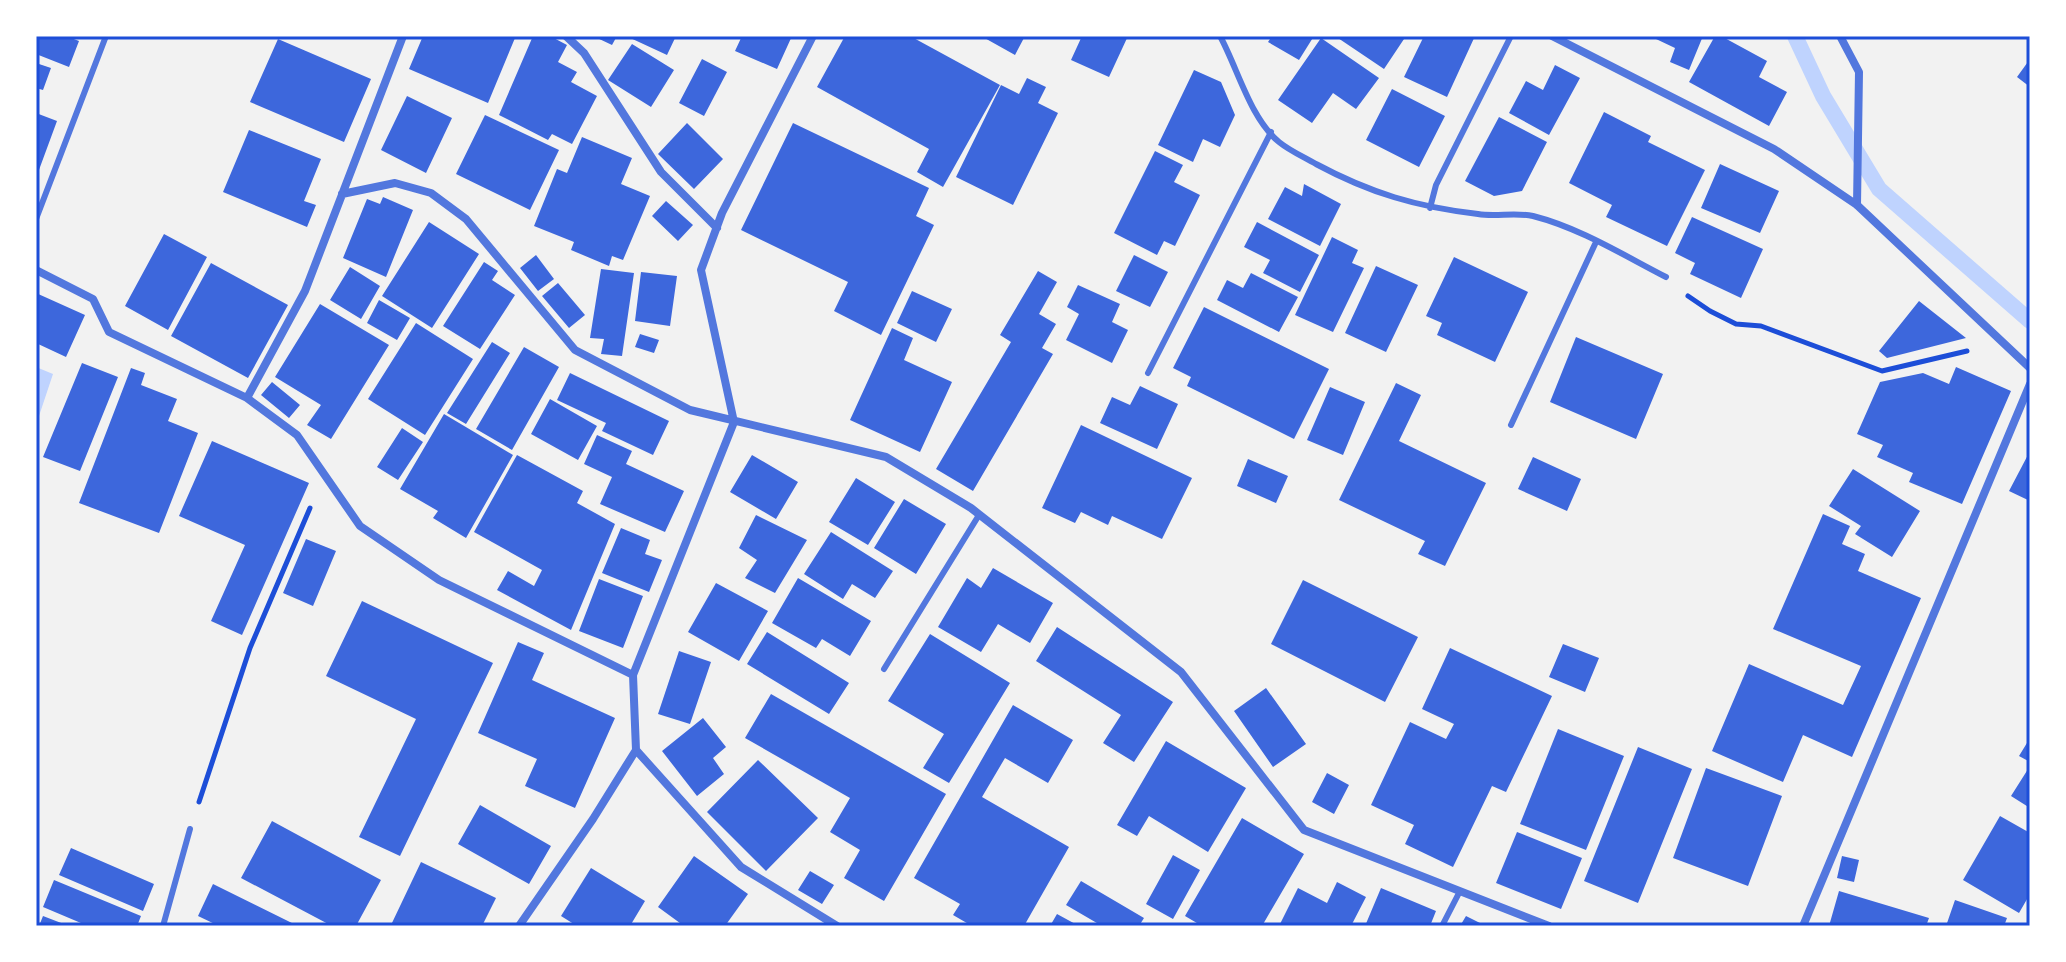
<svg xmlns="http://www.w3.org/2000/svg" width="2066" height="962" font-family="Literata,serif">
  <rect width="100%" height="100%" fill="#f2f2f2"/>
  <path fill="#bfd3fe" d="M36,367L53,374L36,425Z"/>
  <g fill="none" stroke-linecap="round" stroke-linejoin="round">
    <path stroke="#bfd3fe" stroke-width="16" d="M1795,36L1823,96L1879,189L2030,321"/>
  </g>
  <path fill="#3d67dc" d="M36,36H66L79,41L69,67L36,54Z
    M423,36L515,38L488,103L409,69Z
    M533,36H550L567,45L558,62L577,72L571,82L597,96L572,144L552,134L548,140L499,115Z
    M593,36H617L612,45Z
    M626,36H676L667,55Z
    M742,36H792L777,69L735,51Z
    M845,36H910L1000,85L943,187L917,172L929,149L817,87Z
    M981,36H1025L1015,55Z
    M1082,36H1128L1109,77L1071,60Z
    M1272,36H1314L1299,60L1268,42Z
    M1335,36H1406L1384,69Z
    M1424,36H1475L1447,97L1404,77Z
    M1657,36H1703L1689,70L1670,62L1675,48L1656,39Z
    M1715,36H1721L1767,61L1759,77L1787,92L1769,126L1689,82Z
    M1321,38L1379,78L1356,109L1333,93L1312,123L1278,100Z
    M278,39L371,79L344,142L250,102Z
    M632,44L674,70L651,107L608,80Z
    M702,59L727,72L704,116L679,103Z
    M2030,59V87L2017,77Z
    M36,63L51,68L43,90L36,88Z
    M1555,65L1580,78L1549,135L1509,113L1526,81L1543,90Z
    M1194,70L1221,82L1235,115L1220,147L1203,139L1193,162L1158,145Z
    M1027,78L1046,87L1038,103L1058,113L1013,205L956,177L1001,85L1019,94Z
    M1392,89L1445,116L1419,167L1366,140Z
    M407,96L452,118L426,173L381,150Z
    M1604,112L1651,136L1648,142L1705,170L1667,246L1606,217L1612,205L1569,183Z
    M36,113L57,121L36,178Z
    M485,115L559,150L530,210L456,174Z
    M1499,117L1547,142L1522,191L1494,196L1465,181Z
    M687,123L723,159L694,189L658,154Z
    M793,123L929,188L916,216L934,225L881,335L834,311L848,282L741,230Z
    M249,130L321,159L304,201L316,205L307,227L223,192Z
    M582,137L632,158L621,184L650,196L623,260L612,256L609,266L571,250L574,242L534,226L557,169L567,173Z
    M1155,151L1183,165L1174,182L1200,195L1175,246L1164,241L1157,255L1114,233Z
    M1720,164L1779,191L1760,233L1701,208Z
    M1304,184L1341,204L1320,246L1268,219L1285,187L1302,196Z
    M383,197L413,210L386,277L343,258L367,199L380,204Z
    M666,201L693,225L678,241L652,216Z
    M1692,217L1763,249L1741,298L1690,274L1695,263L1675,253Z
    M429,222L479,254L432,328L382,296Z
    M1257,222L1319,255L1300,292L1263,273L1270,260L1244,247Z
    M164,234L207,257L168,330L125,306Z
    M1332,237L1358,250L1352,263L1364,268L1333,332L1295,315Z
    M536,255L554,279L538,291L520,268Z
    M1134,255L1168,272L1150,307L1116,291Z
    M1454,257L1528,292L1495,362L1437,335L1442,323L1426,316Z
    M484,262L498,271L492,280L515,295L480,349L443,326Z
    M211,263L288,305L248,378L171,336Z
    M1376,266L1418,285L1386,352L1345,333Z
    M350,267L380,286L361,319L330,300Z
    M601,269L634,273L622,356L601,354L604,339L590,338Z
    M1038,271L1057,282L1039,314L1056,324L1042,348L1053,354L973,491L936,469L1011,342L1000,335Z
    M641,272L677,276L670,326L635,321Z
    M1251,273L1298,297L1279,332L1217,300L1227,280L1243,288Z
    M558,283L585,315L569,328L542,296Z
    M1078,285L1120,304L1112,322L1128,330L1112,363L1066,340L1079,314L1067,307Z
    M912,291L952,309L936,342L897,323Z
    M36,293L85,315L66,357L36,343Z
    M379,300L410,318L397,340L367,323Z
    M1919,301L1966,338L1887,358L1879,351Z
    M320,304L389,345L331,439L307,425L321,405L275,377Z
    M1204,307L1329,369L1294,439L1187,386L1191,377L1173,368Z
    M416,323L473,359L425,435L368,399Z
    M892,328L913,338L904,360L952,382L920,452L850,420Z
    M640,334L659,340L654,353L635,347Z
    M1576,337L1663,374L1636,439L1550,402Z
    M492,342L510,353L466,424L447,413Z
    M524,347L559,367L512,450L476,429Z
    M82,363L118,377L80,471L43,457Z
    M1956,367L2011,391L1962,504L1909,482L1913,473L1877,457L1883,445L1857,434L1880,382L1923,373L1949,384Z
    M131,368L145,373L141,385L177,399L168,421L198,433L159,533L79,503Z
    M570,373L669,421L653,455L602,431L606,423L557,400Z
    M272,382L300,405L289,418L261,395Z
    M1396,383L1421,395L1399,441L1486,483L1445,566L1418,554L1425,541L1339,500Z
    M1140,386L1178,404L1157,449L1100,423L1112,397L1130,405Z
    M1330,387L1365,402L1343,455L1307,440Z
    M550,399L597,426L578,460L531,434Z
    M444,414L513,455L466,538L433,518L438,511L400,489Z
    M1081,425L1192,478L1162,539L1112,516L1108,525L1081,512L1075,523L1042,508Z
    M402,428L423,442L398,480L377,467Z
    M597,435L632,451L626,464L684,491L665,532L600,504L612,477L584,464Z
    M212,441L309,483L242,635L211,621L245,545L179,516Z
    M2030,451V501L2009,491Z
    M517,455L583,491L577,503L615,524L571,630L497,590L508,571L534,586L542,570L474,532Z
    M752,455L798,482L776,519L730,492Z
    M1533,457L1581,479L1567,511L1518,489Z
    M1248,459L1288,476L1276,503L1237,486Z
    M1853,469L1920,511L1892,557L1855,534L1861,526L1829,506Z
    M856,478L895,502L868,545L829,522Z
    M904,499L946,524L916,574L874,548Z
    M1823,514L1850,526L1842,544L1865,554L1858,571L1921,598L1852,757L1803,735L1783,782L1712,751L1749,664L1843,705L1861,666L1773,629Z
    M756,515L807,540L775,593L745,578L757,560L739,548Z
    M621,528L650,540L645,554L662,560L649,592L602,573Z
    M831,532L893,571L875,598L852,584L843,599L804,574Z
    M306,539L336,551L313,606L283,593Z
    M993,568L1053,603L1030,643L998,624L981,652L938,627L967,578L981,588Z
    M798,578L871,621L850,656L822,639L816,648L772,623Z
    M599,579L643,596L623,648L579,631Z
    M1303,580L1418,637L1385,702L1271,644Z
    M716,583L768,611L739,661L688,632Z
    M362,601L493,663L400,856L359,837L416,719L326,676Z
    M1057,627L1173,702L1134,762L1103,743L1121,715L1036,661Z
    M767,632L849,683L829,714L747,664Z
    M930,634L1010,683L949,783L923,768L944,734L888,701Z
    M518,642L544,653L532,680L615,718L575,808L525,786L537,759L478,733Z
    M1563,644L1599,658L1585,692L1549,677Z
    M1450,648L1552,696L1506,792L1492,786L1453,867L1405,844L1414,825L1371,805L1410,722L1446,739L1454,724L1422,709Z
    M679,651L711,662L690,724L658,714Z
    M1266,688L1306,744L1273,767L1234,711Z
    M771,694L946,794L884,901L844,878L860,850L830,832L850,798L745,738Z
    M1013,705L1073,740L1048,783L1005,758L982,797L1069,847L1024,926H972L953,915L960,904L914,878Z
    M703,718L726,747L713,758L724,774L697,796L662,751Z
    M1558,729L1624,756L1586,850L1520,824Z
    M2030,738V762L2019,756Z
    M1166,741L1246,788L1208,852L1149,816L1137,836L1117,825Z
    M1638,747L1692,769L1638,903L1584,881Z
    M758,760L818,818L766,871L707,812Z
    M2030,766V808L2011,796Z
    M1706,768L1782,796L1748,886L1673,858Z
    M1327,773L1349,785L1334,814L1312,802Z
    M480,805L551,846L529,884L458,844Z
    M2000,816L2030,833L2028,872L2030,894L2019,913L1963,880Z
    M1242,818L1304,854L1262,926H1202L1185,916Z
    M272,821L381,880L356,926H332L241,878Z
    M1517,832L1582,858L1561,909L1496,883Z
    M71,848L154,884L143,911L59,875Z
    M1173,855L1200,870L1173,919L1146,904Z
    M694,856L748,894L725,926H684L658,907Z
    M1842,856L1859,860L1854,882L1837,878Z
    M421,862L496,898L482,926L391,925Z
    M591,868L645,901L630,926H577L561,916Z
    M810,871L834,885L822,904L798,890Z
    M54,880L141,916L137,926H88L43,907Z
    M1081,881L1144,918L1139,926H1102L1066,905Z
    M1337,882L1366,897L1351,926H1279L1298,888L1327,903Z
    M213,884L298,926H219L198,916Z
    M1381,888L1436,911L1430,926H1365Z
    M1839,891L1929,918L1926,926H1829Z
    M1955,900L2007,918L2004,926H1946Z
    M1057,914L1079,926H1050Z
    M43,916L69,926H39Z
    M1466,916L1486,926H1460Z"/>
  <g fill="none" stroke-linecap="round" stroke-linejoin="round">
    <path stroke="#1d4ed8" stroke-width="5" d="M1688,296L1710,311L1736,324L1761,326L1882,371L1967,351
      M199,802L250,648L310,508"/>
    <path stroke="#5277de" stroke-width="6" d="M1220,36C1238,69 1250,118 1279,142C1290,151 1304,157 1316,164C1370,193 1417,207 1478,214C1496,217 1515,212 1533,216C1580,228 1623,255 1666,277
      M1430,208L1436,185L1511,36
      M36,219L106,36
      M1148,373L1271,132
      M1511,425L1596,242
      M884,669L979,515
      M163,926L190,829
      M1442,926L1460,891"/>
    <path stroke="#5277de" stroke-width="8" d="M566,36L584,53L661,172L717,228
      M1552,36L1774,149L1857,205L2030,368
      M1840,36L1859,72L1857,205
      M342,194L395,183L431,193L466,219L575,350L690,410L886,457L971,508L1181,672L1304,830L1549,926
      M36,270L93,299L109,332L247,398L297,435L360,526L439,580L633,675
      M247,398L305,291L403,36
      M636,750L741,867L837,926
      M519,926L593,819L636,750L633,675L734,422L701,270L722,213L813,36
      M1803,926L2030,384"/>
  </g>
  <rect width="2066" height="962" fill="none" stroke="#ffffff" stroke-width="76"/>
  <rect x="38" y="38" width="1990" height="886" fill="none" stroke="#1d4ed8" stroke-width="3"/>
</svg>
